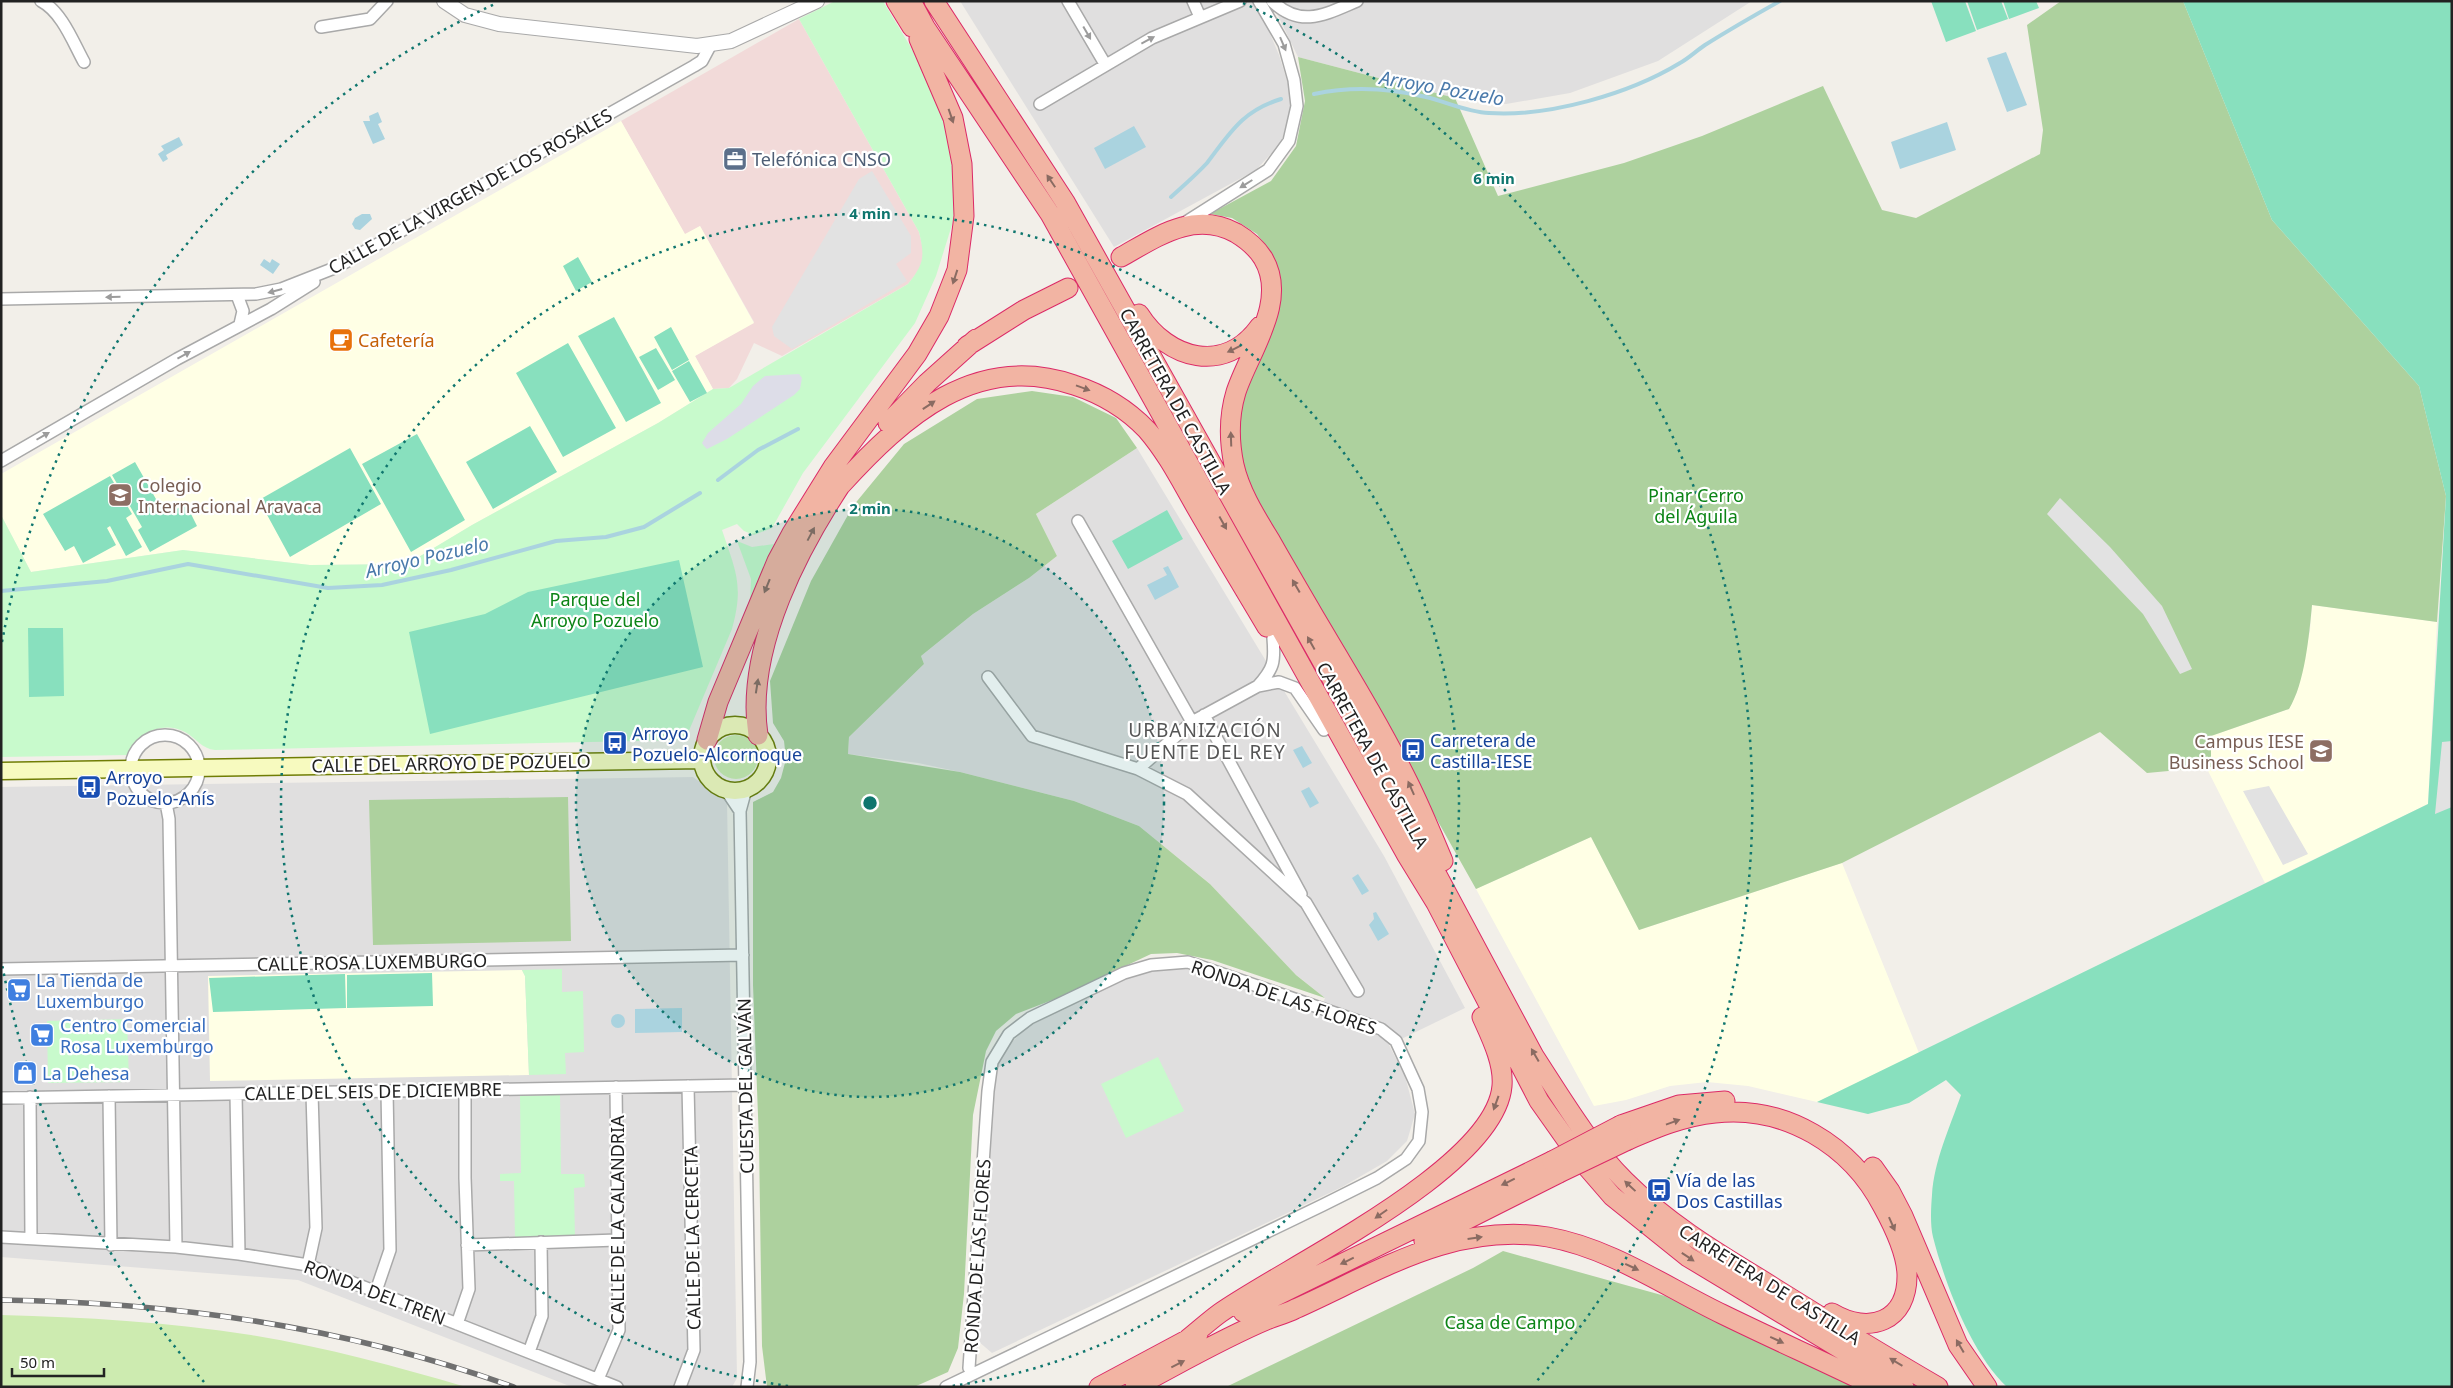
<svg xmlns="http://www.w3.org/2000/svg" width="2453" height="1388" font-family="'Noto Sans',sans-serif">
  <rect width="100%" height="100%" fill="#f2efe9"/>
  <path fill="#e0dfdf" d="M960,1H1256L1279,55L1290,90V113L1281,143L1256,170L1114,247Z
    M1271,1H1752L1658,61L1570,93L1506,104L1455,98L1298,57Z
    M1137,448L1384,856L1465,1008L1389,1045L1405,1076L1415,1114L1407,1141L1387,1161L1342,1187L992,1353L978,1341L996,1067L1005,1049L1027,1027L1124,979L1164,968L1192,967L1320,1011L1325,998L1295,974L1209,883L1139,826L1074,801L960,772L918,763L848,754L849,737L924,664L921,656L973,614L1029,578L1057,556L1036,514Z
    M693,777L727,801L737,1378L732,1387H572L298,1280L1,1257V787Z"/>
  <path fill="#f2dad9" d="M799,19L919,232L924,253L920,269L908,284L782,356L754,343L737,379L729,388L713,389L695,356L754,322L700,226L685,235L621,121Z"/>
  <path fill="#ffffe5" d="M621,121L685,234L700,226L754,323L695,356L713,389L658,423L472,525L407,564L310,565L183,550L31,572L1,515V474Z
    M2312,605L2437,622L2428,804L2265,883L2206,767L2211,766V736L2289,709L2297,692L2310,631Z
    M1591,837L1639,930L1842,863L1919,1053L1817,1102L1748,1086L1707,1082L1670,1086L1626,1100L1594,1106L1476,889Z
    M522,970L525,976L529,1075L210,1081L208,976Z"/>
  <path fill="#cdebb0" d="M714 757a22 22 0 1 1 44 0a22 22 0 1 1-44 0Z
    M1,1315C85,1317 168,1322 251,1335C324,1347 395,1366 466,1387H1Z"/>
  <path fill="#add19e" d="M2061,1H2183L2272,220L2419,386L2446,496L2437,622L2312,605C2309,636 2305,683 2289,709L2211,736V767L2147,773L2100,732L1842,863L1639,930L1591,837L1476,889L1265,514L1241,465L1236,433L1241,399L1280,297L1271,252L1257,234L1232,218L1210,214L1271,181L1296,146L1305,101L1298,57L1455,98L1498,196L1624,163L1702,136L1823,86L1882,210L1916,218L2040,154L2043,130L2027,25Z
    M1032,391L1073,397L1116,418L1137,448L1036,514L1057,556L1029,578L973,614L921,656L924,664L849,737L848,754L960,772L1074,801L1139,826L1210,884L1296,975L1325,998L1212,960L1177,953L1151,954L1055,999L1016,1014L996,1031L986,1051L973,1115L964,1294L958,1348L948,1372L914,1387H767L762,1346L759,1141L753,985V802L773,792L781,778L786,759L784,741L773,723L770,681L811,581L853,506L904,444L977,399Z
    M568,797L571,941L373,945L369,800Z
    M1503,1251L1665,1296L1857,1387H1226L1473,1268Z"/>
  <path fill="#c8facc" d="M835,1H883L937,91L955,168L956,212L936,276L915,323L803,473L772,528L754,535L744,531L737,524L722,530C736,572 744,585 732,629L685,740L215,750C202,749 196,738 185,732C161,720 139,734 128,755L1,757V515L31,572L183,550L310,565L407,564L472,525L658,423L713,389L729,388L908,284C924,264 925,257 919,232L799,19Z
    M737,541L752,547L774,544L750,602L751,579Z
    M562,969V992L583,991L584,1052L565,1053L566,1074L529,1075L525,976L522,970Z
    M127,1019L129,1082L48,1083L47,1021Z
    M1158,1057L1184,1111L1126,1138L1101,1084Z
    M560,1095L561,1174H584L585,1187L574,1188L575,1239L515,1240L514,1181H500V1174L521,1173L520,1096Z"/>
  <path fill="#88e0be" d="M1931,1H1965L1976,31L1946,42Z
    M1967,1H2001L2008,19L1977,30Z
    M2003,1H2036L2039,8L2009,19Z
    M2183,1H2452V1387H2007C1971,1353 1945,1284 1933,1237C1930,1225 1931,1207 1932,1195C1934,1161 1950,1127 1961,1095L1946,1080L1909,1103L1868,1114L1817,1102L2428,804L2446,496L2419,386L2272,220Z
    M578,257L592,282L576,291L563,266Z
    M614,317L661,403L626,422L578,336Z
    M671,327L689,360L672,370L654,337Z
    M568,343L616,428L563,457L516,373Z
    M656,348L675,380L658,390L639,357Z
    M689,361L707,393L690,402L672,371Z
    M530,426L557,472L493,509L466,462Z
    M417,434L465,520L411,552L362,464Z
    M350,448L381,504L290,557L259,500Z
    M135,462L165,515L186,504L197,526L150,552L138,530L142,527L112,475Z
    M110,476L132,514L126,518L142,547L126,556L110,526L107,528L116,545L83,563L74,546L65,551L43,514Z
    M1167,510L1183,539L1128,569L1112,541Z
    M679,560L703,667L430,734L409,632L485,614L528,592Z
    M28,628H63L64,696L29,697Z
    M432,973L433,1006L347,1008V975Z
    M345,974L346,1008L213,1012L209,978Z"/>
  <path fill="#e2e2e2" d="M872,171L911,236V253L896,264L907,281L792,349L774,336L772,327L859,179Z
    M2060,498L2110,547L2162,606L2192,669L2180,674L2143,614L2047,514Z
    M2452,741V807L2435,814L2442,742Z
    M2269,786L2308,854L2283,865L2243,791Z"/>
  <path fill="#dddde8" d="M799,374L802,378L800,389L794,395L727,439L707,449L704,446L702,443L708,433L741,404L753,386L765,376Z"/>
  <path fill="#aad3df" d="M2006,52L2027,105L2007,112L1987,58Z
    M378,112L382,122L378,124L385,139L373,144L363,121H370L369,116Z
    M1947,122L1956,150L1900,169L1891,142Z
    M1134,126L1146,147L1105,169L1094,148Z
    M179,137L183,145L166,155L168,159L163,162L158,154L164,150L161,146Z
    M362,214H370L372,219L360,230L355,229L352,224L355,218Z
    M264,259L270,263L272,259L280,264L273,274L260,265Z
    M1168,566L1179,587L1155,600L1147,585L1167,575L1163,568Z
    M1302,746L1312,763L1303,768L1293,750Z
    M1309,787L1319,803L1310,808L1301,791Z
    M1358,874L1369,891L1362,895L1352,878Z
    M1376,912L1389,934L1378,941L1369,925L1374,919L1373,913Z
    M682,1008V1032L635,1033V1009Z
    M611 1021a7 7 0 1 1 14 0a7 7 0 1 1-14 0Z"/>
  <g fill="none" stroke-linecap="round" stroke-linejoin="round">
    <path stroke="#aad3df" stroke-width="4" d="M1314,94C1352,86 1389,88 1426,97C1447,102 1467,112 1489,113C1549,117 1629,94 1680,63C1689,58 1696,51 1705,45C1729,30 1755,15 1780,1
      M1171,197C1183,186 1196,175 1207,163C1230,133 1242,111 1281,99
      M718,480L758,450L798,429
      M1,591L107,581L188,564L328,588L382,585L451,570L556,541L606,537L644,527L700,493"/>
    <defs>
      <path id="minor" d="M41,1C62,12 73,42 84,62
        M1068,1L1105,64
        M1193,1L1200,17
        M1272,1C1301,29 1326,14 1357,1
        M321,27L370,19L387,1
        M1040,104L1152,38L1240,1
        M1183,224L1268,170L1289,141L1297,106L1294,80L1284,44L1259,1
        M237,295L243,311L240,324
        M1,299L256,294L281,289L337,267L694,66L702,61L710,46
        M1,461L177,359L271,309L314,282
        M1078,521L1192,722
        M988,677L1032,736L1138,769L1187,794L1306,903L1358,991
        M1258,686C1274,668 1275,662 1273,638
        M1204,715L1301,894
        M131 769a34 34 0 1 1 68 0a34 34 0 1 1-68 0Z
        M1138,769L1192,722L1258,686L1279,682L1295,688L1324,730
        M746,789L740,811L750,1362L747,1387
        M726,790L740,811
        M166,803L169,819L176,1247
        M1,969L743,955
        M236,1094L239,1254
        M109,1096L111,1245
        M30,1097L31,1238
        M1,1098L745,1085
        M1,1237L176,1247L239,1254L308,1265L617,1387
        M467,1245L617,1240
        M308,1265L316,1228L312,1093
        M376,1291L390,1250L387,1091
        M457,1324L469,1289L465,1178V1089
        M529,1352L542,1316L541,1242
        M598,1379L619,1330L616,1087
        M680,1387L694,1350L688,1086
        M946,1387L1323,1205L1377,1178L1406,1159L1419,1141L1422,1112L1418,1089L1396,1041L1381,1029L1188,962L1151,965L1124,973L1030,1018L1009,1034L992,1062L988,1091L969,1368L972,1373"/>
      <path id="tertiary" d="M444,1L465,15L499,24L697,46L731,41L817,1"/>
      <path id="secondary" d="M702 758a33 33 0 1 1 66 0a33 33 0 1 1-66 0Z
        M1,771L702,760"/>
      <path id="trunk" d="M896,1L912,27
        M911,1L925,27L1050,214L1406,854L1436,903L1539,1101L1580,1159L1612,1196L1688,1257L1904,1387
        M934,1L1065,202L1331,677L1534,1056C1562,1099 1589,1145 1625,1181C1665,1221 1712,1250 1760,1279C1819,1316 1878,1352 1938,1387
        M1121,257C1157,237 1194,210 1236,233C1246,239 1256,247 1263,258C1289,301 1249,352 1236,392C1229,415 1229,441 1234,465C1240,492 1256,517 1270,540C1284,565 1299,590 1314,616C1346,670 1380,725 1408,782C1421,808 1432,835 1443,861
        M1139,314C1168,360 1225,375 1260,326
        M967,346L1024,310L1068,288
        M888,423L927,383L976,339
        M841,485C903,417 976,351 1074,385C1102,394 1127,409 1147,430C1167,453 1181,481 1196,507C1219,547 1243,587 1267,627
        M758,735C745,647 800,545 848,474
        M707,740L718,702L777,561L792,533L833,467L917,354L939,316L957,270L964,216L962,164L953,118L919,39
        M1621,1125L1679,1105L1725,1101
        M1628,1140C1656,1128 1684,1116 1715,1113C1785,1105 1851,1145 1883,1207C1894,1227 1906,1251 1907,1274C1908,1322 1869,1335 1832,1313
        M1873,1167L1890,1191L1903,1216L1958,1345L1987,1387
        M1424,1241L1559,1173
        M1243,1312L1552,1161
        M1188,1339C1198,1331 1209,1321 1220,1313C1285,1267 1495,1169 1502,1086C1504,1063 1491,1037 1482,1017
        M1099,1387L1198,1334
        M1135,1387C1179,1364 1223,1338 1269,1319C1277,1316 1287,1313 1295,1309C1378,1272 1452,1222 1548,1237C1610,1248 1666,1287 1722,1314C1773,1339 1825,1362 1876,1387"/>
    </defs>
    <use href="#minor" stroke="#a9a9a9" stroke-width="14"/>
    <use href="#tertiary" stroke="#a9a9a9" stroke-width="16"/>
    <use href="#secondary" stroke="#707d05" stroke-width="19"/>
    <use href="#trunk" stroke="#dc2a67" stroke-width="21"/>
    <use href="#minor" stroke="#fff" stroke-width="11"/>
    <use href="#tertiary" stroke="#fff" stroke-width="14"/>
    <use href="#secondary" stroke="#f7fabf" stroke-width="16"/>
    <use href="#trunk" stroke="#f2b4a3" stroke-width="19"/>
    <defs>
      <path id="rail" d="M1,1300C174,1302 350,1328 514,1387"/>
    </defs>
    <use href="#rail" stroke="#707070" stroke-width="5.5"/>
    <use href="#rail" stroke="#fff" stroke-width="4" stroke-dasharray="11" stroke-linecap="butt"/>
    <defs>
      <path id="trunk-bridge" d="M1552,1161L1621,1125
        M1559,1173L1628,1140"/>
    </defs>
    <use href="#trunk-bridge" stroke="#dc2a67" stroke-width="21" stroke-linecap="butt"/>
    <use href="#trunk-bridge" stroke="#f2b4a3" stroke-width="19"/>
  </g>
  <defs><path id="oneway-solid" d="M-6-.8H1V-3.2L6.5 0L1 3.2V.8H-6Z" transform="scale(1.25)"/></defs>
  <g fill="#9c9c9c">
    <use href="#oneway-solid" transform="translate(1087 33) rotate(60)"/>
    <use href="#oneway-solid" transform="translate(1148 40) rotate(-28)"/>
    <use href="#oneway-solid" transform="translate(1283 44) rotate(67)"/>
    <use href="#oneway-solid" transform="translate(1246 184) rotate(148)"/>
    <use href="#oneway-solid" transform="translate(275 291) rotate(165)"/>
    <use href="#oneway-solid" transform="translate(113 297) rotate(179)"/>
    <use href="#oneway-solid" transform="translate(184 355) rotate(-29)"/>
    <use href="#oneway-solid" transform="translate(43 436) rotate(-30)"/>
  </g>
  <g fill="#8a6b62">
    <use href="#oneway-solid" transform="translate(951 116) rotate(71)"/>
    <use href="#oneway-solid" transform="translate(1051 181) rotate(-124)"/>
    <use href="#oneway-solid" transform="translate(955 277) rotate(108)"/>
    <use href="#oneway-solid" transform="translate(1234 349) rotate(154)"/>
    <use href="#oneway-solid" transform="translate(1083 388) rotate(20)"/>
    <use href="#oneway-solid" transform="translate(929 405) rotate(-34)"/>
    <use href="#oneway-solid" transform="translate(1231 439) rotate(-92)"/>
    <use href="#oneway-solid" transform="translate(1223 523) rotate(61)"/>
    <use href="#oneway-solid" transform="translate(811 534) rotate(-62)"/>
    <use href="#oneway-solid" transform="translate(767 586) rotate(112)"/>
    <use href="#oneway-solid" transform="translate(1296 586) rotate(-120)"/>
    <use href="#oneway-solid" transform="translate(1311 643) rotate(-119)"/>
    <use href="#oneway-solid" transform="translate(757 686) rotate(-81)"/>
    <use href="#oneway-solid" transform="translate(1411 788) rotate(-114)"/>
    <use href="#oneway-solid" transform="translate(1535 1055) rotate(-120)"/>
    <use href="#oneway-solid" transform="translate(1496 1103) rotate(110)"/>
    <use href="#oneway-solid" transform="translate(1673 1122) rotate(-20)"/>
    <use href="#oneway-solid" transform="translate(1508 1182) rotate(154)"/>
    <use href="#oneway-solid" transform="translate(1630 1186) rotate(-137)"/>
    <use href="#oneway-solid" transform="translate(1381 1214) rotate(145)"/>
    <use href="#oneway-solid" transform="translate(1892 1224) rotate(66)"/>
    <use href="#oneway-solid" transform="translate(1475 1238) rotate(-8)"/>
    <use href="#oneway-solid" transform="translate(1688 1257) rotate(34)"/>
    <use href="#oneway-solid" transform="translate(1347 1261) rotate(154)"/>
    <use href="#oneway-solid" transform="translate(1632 1267) rotate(25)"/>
    <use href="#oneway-solid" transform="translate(1777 1340) rotate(25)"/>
    <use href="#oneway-solid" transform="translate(1960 1346) rotate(-120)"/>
    <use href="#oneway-solid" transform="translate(1896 1362) rotate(-149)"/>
    <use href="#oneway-solid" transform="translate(1178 1364) rotate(-27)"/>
  </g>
  <circle cx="870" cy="803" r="294" fill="#0f766e" fill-opacity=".12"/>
  <g fill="none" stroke="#0f766e" stroke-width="2.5" stroke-dasharray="2.5 5">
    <circle cx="870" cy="803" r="294"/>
    <path d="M788 1386A589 589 0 1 1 952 1386"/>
    <path d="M204 1382A883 883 0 0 1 2 964M2 642A883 883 0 0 1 497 3M1243 3A883 883 0 0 1 1536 1382"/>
  </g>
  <defs>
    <symbol id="office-square" viewBox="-11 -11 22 22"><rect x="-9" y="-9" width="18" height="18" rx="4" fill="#5c6f8a" stroke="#fff"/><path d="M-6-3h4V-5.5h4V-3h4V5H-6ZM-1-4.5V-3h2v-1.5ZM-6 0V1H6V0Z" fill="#fff"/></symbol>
    <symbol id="cafe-square" viewBox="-11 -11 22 22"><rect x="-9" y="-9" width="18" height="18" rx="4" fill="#e8710a" stroke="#fff"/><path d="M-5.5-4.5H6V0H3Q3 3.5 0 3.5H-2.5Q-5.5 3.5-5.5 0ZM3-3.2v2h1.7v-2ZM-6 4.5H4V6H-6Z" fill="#fff"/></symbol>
    <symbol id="school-square" viewBox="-11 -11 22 22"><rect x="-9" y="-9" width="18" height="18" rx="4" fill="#8d6e63" stroke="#fff"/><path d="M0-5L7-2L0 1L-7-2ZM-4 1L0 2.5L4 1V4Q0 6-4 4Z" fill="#fff"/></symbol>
    <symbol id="bus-square" viewBox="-11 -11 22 22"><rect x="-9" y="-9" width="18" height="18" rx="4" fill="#1a4fb4" stroke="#fff"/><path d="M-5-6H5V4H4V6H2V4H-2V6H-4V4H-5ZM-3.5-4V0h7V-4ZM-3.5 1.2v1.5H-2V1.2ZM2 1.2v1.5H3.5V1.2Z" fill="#fff"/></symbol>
    <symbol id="university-square" viewBox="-11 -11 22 22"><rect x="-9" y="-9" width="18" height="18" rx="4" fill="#8d6e63" stroke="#fff"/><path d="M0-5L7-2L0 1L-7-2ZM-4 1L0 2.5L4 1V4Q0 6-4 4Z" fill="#fff"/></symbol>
    <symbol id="supermarket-square" viewBox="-11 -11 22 22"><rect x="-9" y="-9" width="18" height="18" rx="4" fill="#3f7fe0" stroke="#fff"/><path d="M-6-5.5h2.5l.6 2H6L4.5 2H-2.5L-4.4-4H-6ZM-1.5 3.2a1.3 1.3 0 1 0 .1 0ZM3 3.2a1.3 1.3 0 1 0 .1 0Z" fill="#fff"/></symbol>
    <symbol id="shop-square" viewBox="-11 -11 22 22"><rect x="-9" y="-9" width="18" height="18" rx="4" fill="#3f7fe0" stroke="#fff"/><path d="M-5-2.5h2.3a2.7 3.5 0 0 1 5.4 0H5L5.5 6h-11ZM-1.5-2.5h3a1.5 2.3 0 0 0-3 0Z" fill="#fff"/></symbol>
  </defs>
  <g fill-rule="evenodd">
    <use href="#office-square" x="721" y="145" width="28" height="28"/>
    <use href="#cafe-square" x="327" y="326" width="28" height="28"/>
    <use href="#school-square" x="106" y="481" width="28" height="28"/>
    <use href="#bus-square" x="601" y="729" width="28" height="28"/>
    <use href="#bus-square" x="1399" y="736" width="28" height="28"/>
    <use href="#university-square" x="2307" y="737" width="28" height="28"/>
    <use href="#bus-square" x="75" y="773" width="28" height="28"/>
    <use href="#supermarket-square" x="5" y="976" width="28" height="28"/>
    <use href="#supermarket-square" x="28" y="1021" width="28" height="28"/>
    <use href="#shop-square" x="11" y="1059" width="28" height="28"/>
    <use href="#bus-square" x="1645" y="1176" width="28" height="28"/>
  </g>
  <g text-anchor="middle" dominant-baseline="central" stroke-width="4.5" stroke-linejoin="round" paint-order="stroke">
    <g font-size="18" fill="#4e5e75" stroke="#fff" text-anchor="start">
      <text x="752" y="159">Telefónica CNSO</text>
    </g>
    <g font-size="18" fill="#222" stroke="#fff">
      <text transform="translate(470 191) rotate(-29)">CALLE DE LA VIRGEN DE LOS ROSALES</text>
      <text transform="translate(1176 401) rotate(61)">CARRETERA DE CASTILLA</text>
      <text transform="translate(1373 755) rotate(61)">CARRETERA DE CASTILLA</text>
      <text transform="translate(451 763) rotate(-1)">CALLE DEL ARROYO DE POZUELO</text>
      <text transform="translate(372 962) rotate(-1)">CALLE ROSA LUXEMBURGO</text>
      <text transform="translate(1284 997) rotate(19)">RONDA DE LAS FLORES</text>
      <text transform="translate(745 1086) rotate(-91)">CUESTA DEL GALVÁN</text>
      <text transform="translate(373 1091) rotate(-1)">CALLE DEL SEIS DE DICIEMBRE</text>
      <text transform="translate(617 1220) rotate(-90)">CALLE DE LA CALANDRIA</text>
      <text transform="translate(692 1238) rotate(-91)">CALLE DE LA CERCETA</text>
      <text transform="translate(977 1256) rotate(-86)">RONDA DE LAS FLORES</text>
      <text transform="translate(1770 1284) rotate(32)">CARRETERA DE CASTILLA</text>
      <text transform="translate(375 1292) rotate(21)">RONDA DEL TREN</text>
    </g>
    <g font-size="18" fill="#c56008" stroke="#fff" text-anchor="start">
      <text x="358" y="340">Cafetería</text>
    </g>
    <g font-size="18" fill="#785e54" stroke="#fff" text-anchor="start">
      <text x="138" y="485">Colegio<tspan x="138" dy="21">Internacional Aravaca</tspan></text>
      <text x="2304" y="741" text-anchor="end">Campus IESE<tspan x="2304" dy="21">Business School</tspan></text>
    </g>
    <g font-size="18" fill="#0c8416" stroke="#fff">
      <text x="1696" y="495">Pinar Cerro<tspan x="1696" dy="21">del Águila</tspan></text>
      <text x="595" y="599">Parque del<tspan x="595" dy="21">Arroyo Pozuelo</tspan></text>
      <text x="1510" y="1322">Casa de Campo</text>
    </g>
    <g font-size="18" fill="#164399" stroke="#fff" text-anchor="start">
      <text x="632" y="733">Arroyo<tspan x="632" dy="21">Pozuelo-Alcornoque</tspan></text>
      <text x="1430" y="740">Carretera de<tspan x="1430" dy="21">Castilla-IESE</tspan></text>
      <text x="106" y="777">Arroyo<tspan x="106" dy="21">Pozuelo-Anís</tspan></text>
      <text x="1676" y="1180">Vía de las<tspan x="1676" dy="21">Dos Castillas</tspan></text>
    </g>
    <g font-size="18" fill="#366cbe" stroke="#fff" text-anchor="start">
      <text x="36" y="980">La Tienda de<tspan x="36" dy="21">Luxemburgo</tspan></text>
      <text x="60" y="1025">Centro Comercial<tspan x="60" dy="21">Rosa Luxemburgo</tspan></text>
      <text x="42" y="1073">La Dehesa</text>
    </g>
    <g font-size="19" font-style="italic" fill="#4a7aab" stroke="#fff">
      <text transform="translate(1442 88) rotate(10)">Arroyo Pozuelo</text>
      <text transform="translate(427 557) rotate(-13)">Arroyo Pozuelo</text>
    </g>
    <g font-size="19" letter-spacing="1" fill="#555" stroke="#fff">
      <text x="1205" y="730">URBANIZACIÓN<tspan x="1205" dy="22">FUENTE DEL REY</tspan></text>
    </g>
  </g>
  <circle cx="870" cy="803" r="8" fill="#0f766e" stroke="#fff" stroke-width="2.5"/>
  <g font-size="15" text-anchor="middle" font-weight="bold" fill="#0f766e" stroke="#fff" stroke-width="4.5" stroke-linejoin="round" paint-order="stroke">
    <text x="1494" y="184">6 min</text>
    <text x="870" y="219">4 min</text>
    <text x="870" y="514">2 min</text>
  </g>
  <rect width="2453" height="1388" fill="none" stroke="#222222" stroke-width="5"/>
  <path d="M12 1368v8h92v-8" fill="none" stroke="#222222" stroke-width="2.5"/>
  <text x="20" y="1368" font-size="15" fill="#222222" stroke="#ffffff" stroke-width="4" paint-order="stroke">50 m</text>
</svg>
